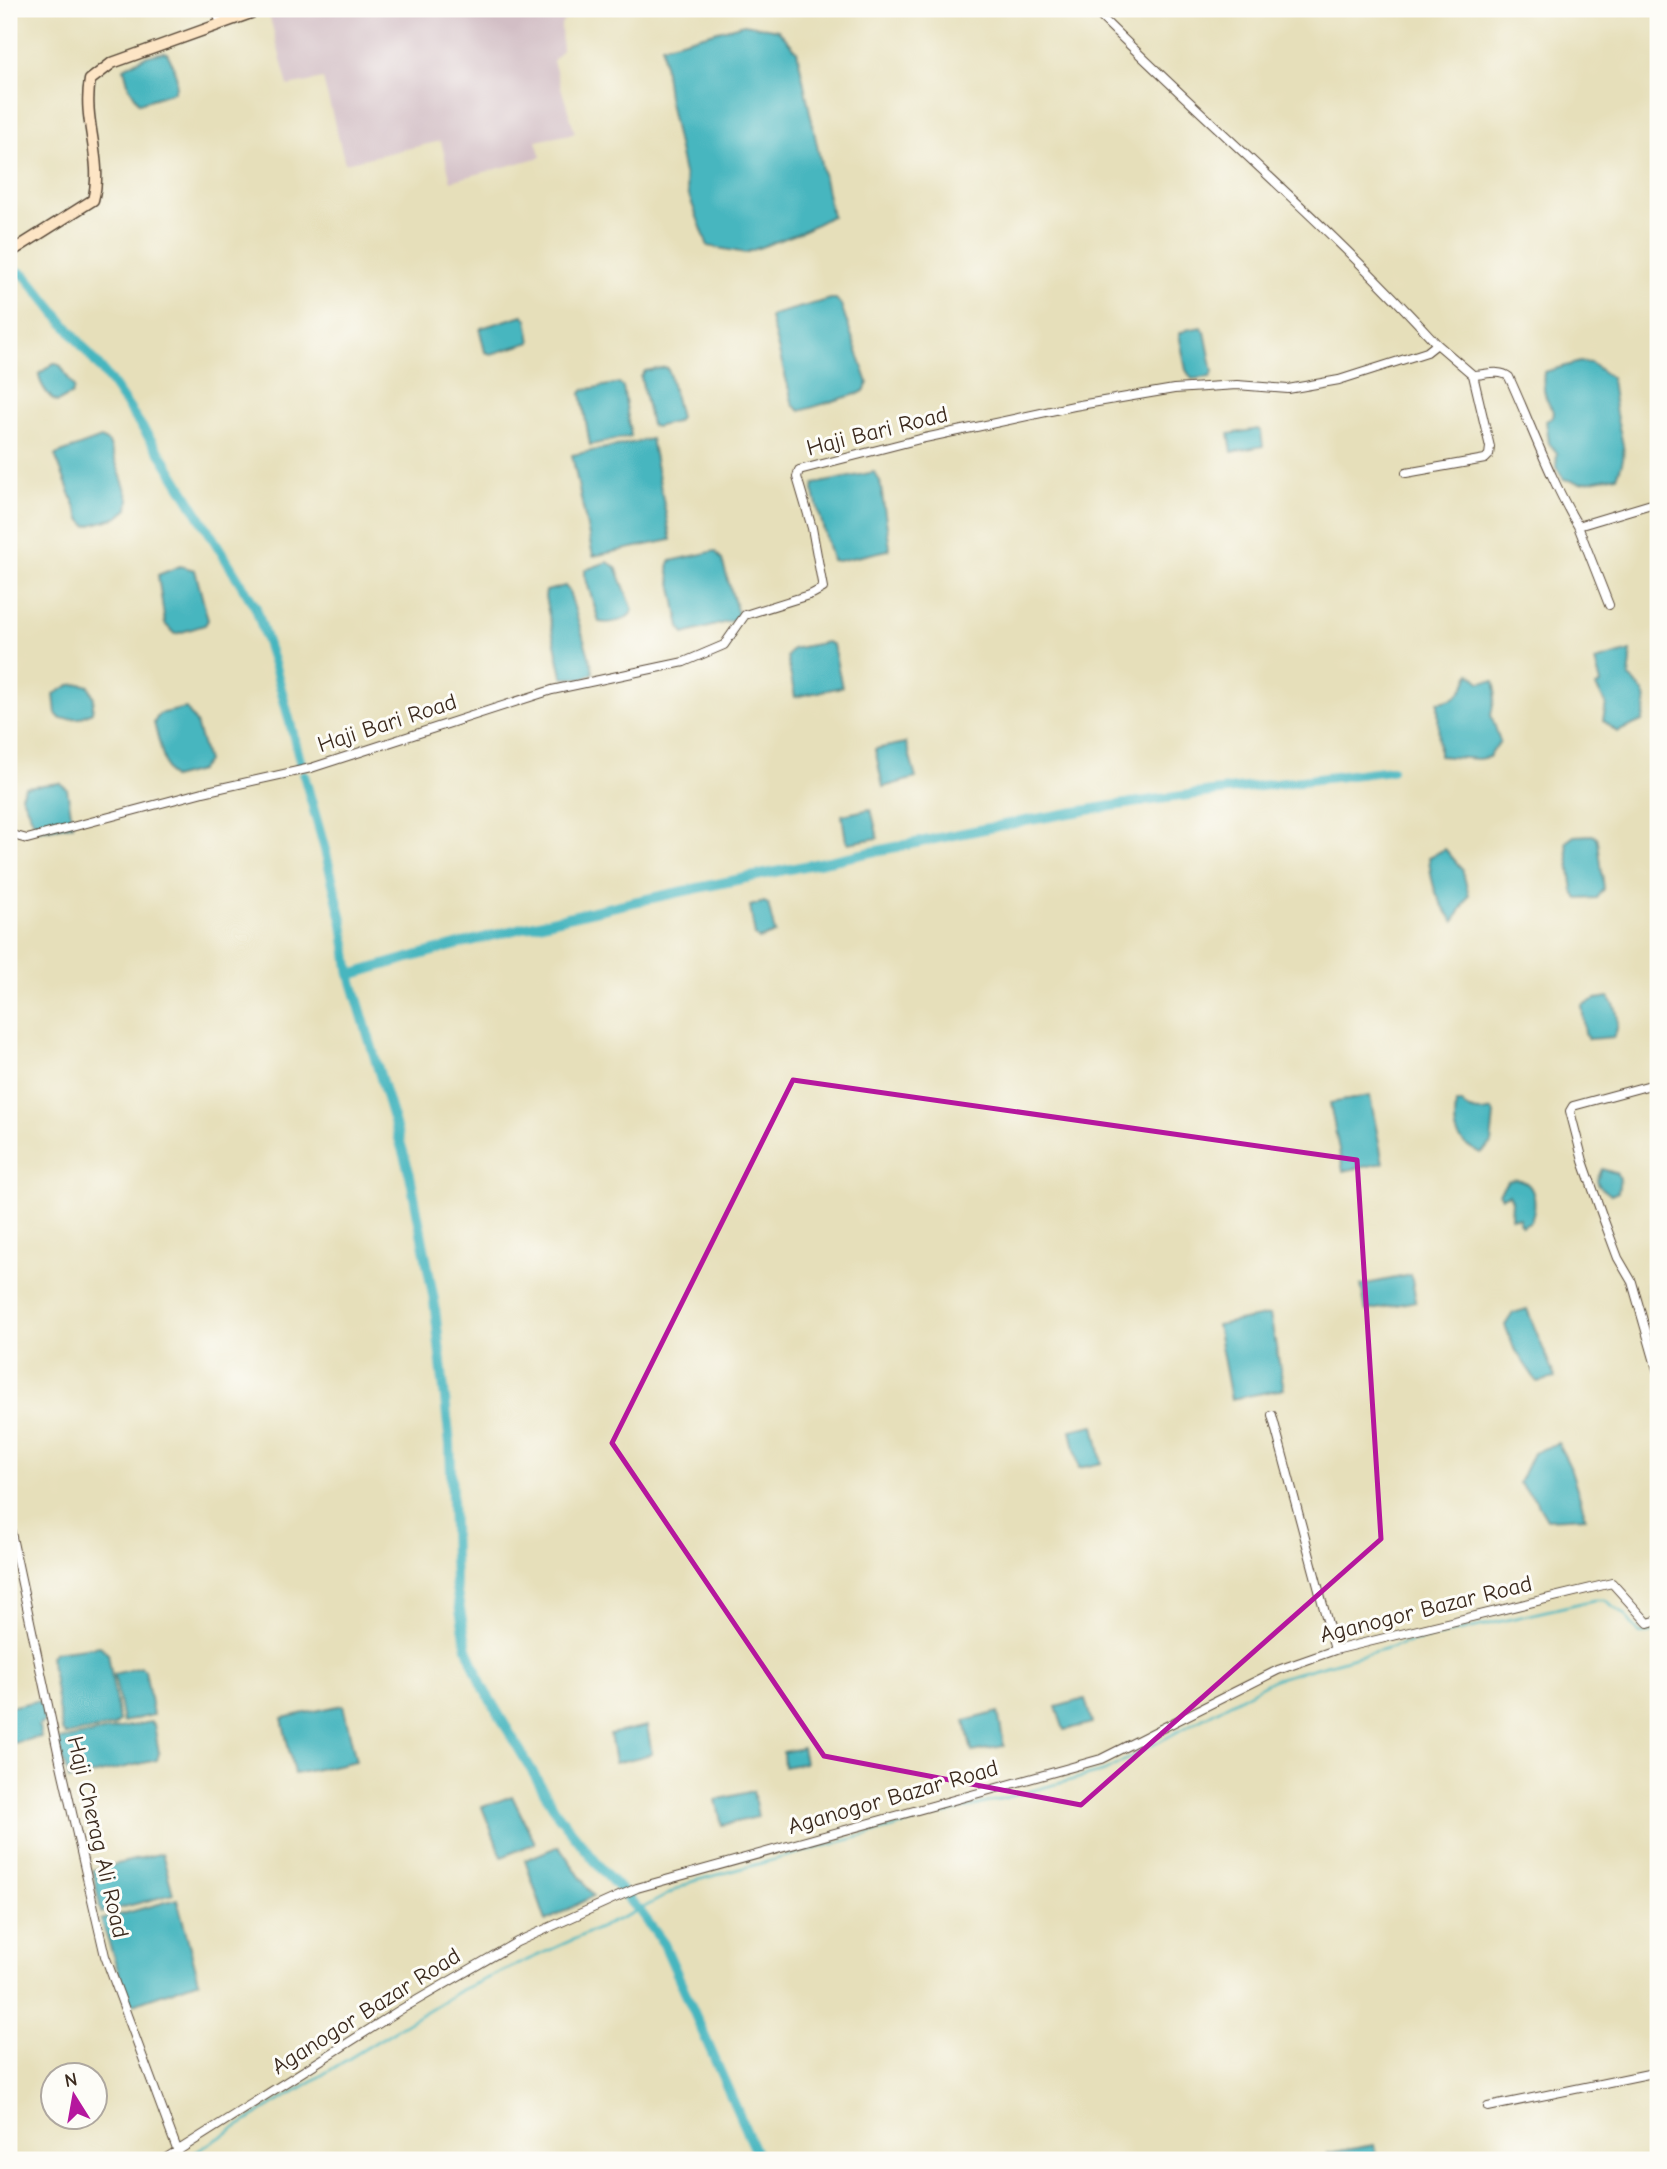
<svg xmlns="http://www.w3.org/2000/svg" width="1667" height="2169" font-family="'Comic Neue',sans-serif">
  <rect width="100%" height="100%" fill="#fdfcf7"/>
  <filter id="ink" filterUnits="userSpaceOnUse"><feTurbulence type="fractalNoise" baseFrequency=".0143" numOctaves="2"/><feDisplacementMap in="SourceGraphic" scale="14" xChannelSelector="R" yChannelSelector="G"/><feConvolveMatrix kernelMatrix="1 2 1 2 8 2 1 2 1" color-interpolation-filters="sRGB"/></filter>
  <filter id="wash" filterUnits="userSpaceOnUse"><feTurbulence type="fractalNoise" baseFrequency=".00686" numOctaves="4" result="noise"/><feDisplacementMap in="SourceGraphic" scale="28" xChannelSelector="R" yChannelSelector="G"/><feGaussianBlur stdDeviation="1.57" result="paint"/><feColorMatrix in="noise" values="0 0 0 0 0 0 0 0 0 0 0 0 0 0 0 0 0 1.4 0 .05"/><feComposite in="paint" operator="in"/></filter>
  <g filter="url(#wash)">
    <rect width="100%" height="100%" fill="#e6dfba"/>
    <path fill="#d2bec5" d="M281,9H572L561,25L562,50L553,61L575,133L536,141L541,157L451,181L441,141L345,163L323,79L288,86L269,14Z"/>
    <path fill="#47b6bf" stroke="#41706e" stroke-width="2" d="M744,24L778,30L797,51L832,216L799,233L745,253L708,246L688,193L668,97L662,46Z
      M164,52L167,53C173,65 181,79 174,92L139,103L129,87L124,68L144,57Z
      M831,299H836L841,305L868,383L864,391L860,393L800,411L793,405L770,318L772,315Z
      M523,315L527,319L531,342L491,354L485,352L480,331L481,328Z
      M1201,327L1205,332L1213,372L1210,377L1192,379L1186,370L1179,334L1186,330Z
      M1580,362L1591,363L1611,378C1613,393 1614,408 1618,423C1623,446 1628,453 1617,476L1581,483L1564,479L1556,467L1557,453L1549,443L1546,421L1553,417L1554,412C1545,401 1542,387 1544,372Z
      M54,363L61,366L74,388L72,394L57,402C49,398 39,383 39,374Z
      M666,367L669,372L680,418L676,422L655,427L651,425L641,377L645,371Z
      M619,383L623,387L631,436L590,445L581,393L584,390Z
      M1258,429L1261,432L1263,446L1232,452L1229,434Z
      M101,438L109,443L129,499L128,509L118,517L87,526L80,518L55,455Z
      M651,439L671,540L593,556L572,455Z
      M874,472L880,481L890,547L888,550L838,561L832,560L813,490L814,484Z
      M715,551L722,560L738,614L734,620L684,634L680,627L668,567L670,561Z
      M607,562L616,567L633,610C628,621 611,624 599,622L598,618L585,576V570Z
      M180,566L195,570L208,620L205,625L175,634L165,624L158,575Z
      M565,586L569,591L592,666L593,673L584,678H564L562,676L545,597L546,591Z
      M827,642L833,645L842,687L795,697L787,657L792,649Z
      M1630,651L1631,661L1629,677C1646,692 1650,699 1642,721L1617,732L1603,720L1606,704L1596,687L1601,684L1595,661Z
      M1470,673L1480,682L1494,681L1496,691L1491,715L1500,741L1489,757L1478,759L1439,756L1438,702C1458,700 1464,691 1470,673Z
      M82,684L89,686L94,698L92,712L80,718L61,719L56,714L54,694L70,685Z
      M186,708L196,723L207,761L199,771L172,778L167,771L154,723L159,714Z
      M906,743L916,778L883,787L875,749Z
      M60,783L67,789L73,825L38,831L21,795L25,787Z
      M871,809L878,838L848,843L846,841L842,815Z
      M1592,835L1597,837L1598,841L1604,889L1597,898L1578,899L1573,891L1566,842L1574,836Z
      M1445,849L1462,869L1469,895L1454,922C1437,900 1431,886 1429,857Z
      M764,902L768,904L775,933L759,939L755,936L750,906Z
      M1608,997C1619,1006 1620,1025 1614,1037L1589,1039L1585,1033L1582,1005L1596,999Z
      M1370,1096L1383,1163L1343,1171L1330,1103Z
      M1456,1103H1461C1470,1113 1480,1114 1492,1110L1494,1114L1491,1144L1481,1153C1453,1141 1454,1130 1456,1103Z
      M1602,1169L1616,1173L1620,1178L1618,1192L1611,1195L1599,1186L1597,1180Z
      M1516,1179C1537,1182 1537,1205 1531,1221L1522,1226L1519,1222L1520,1218L1511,1217L1512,1200L1509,1194L1502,1197L1499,1193L1508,1181Z
      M1658,1274V1330L1650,1323L1648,1276Z
      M1411,1275L1416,1301L1366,1311L1361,1285Z
      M1527,1309L1555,1378L1537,1382L1514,1348L1505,1325L1513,1313Z
      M1270,1315L1284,1389L1231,1399L1217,1325Z
      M1094,1425L1102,1463L1079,1468L1071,1430Z
      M1558,1443L1570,1467L1586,1517L1547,1519L1535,1499L1519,1483L1533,1453Z
      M100,1646L108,1653L119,1722L114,1726L66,1735L62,1731L50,1656L55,1652Z
      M141,1667L145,1670L153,1715L123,1722L114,1674Z
      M1085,1699L1092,1723L1064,1730L1056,1707Z
      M37,1701L41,1704L45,1722L39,1725L41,1737L9,1744V1707Z
      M343,1705L356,1761L294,1774L282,1718Z
      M998,1712L1004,1746L972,1752L965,1721Z
      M151,1722L154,1725L159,1753L157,1760L69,1780L58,1743L60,1740Z
      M647,1726L652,1754L615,1763L610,1734Z
      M802,1748L805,1763L784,1767L783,1752Z
      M753,1791L758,1817L722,1825L716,1800Z
      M512,1796L535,1843L502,1857L482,1807Z
      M559,1846L593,1896L546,1921L525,1860Z
      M162,1853L173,1894L101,1913L93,1870Z
      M177,1899L199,1981L130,2005L101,1920Z
      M1374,2145L1377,2160H1330L1328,2153Z"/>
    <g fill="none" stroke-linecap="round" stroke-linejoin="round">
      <path stroke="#47b6bf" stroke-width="2.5" d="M183,2160L461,1990L639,1910L691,1882L1105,1771L1275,1679L1402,1644L1594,1600H1605L1624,1614L1640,1634L1658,1632"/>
      <path stroke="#47b6bf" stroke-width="10" d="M9,268L25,275L106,375L164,459L256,608L276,670L301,764
        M304,775L325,850L343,924L350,975L410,1175L434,1300L450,1444L455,1582L467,1648L482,1686L558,1815L604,1872L639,1910L664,1944L759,2160
        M350,975C488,933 629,902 770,873C890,849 1010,821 1132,803C1218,790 1305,781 1391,770"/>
    </g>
  </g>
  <g filter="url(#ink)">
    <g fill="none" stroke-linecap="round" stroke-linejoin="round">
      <defs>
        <path id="minor" d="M215,9L221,23
          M1437,344L1473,375C1484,375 1500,369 1509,377C1532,427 1550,479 1578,526L1658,502
          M1406,473L1485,459L1489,455L1490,447L1473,375
          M1578,526L1609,605
          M9,834L27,839L203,792L311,768L552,690L684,662L724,645L745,615L812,594L823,588L812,528L797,477L799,470L920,439L1074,406L1174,389L1237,385L1288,389L1339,380L1427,352L1437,344C1329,225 1206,122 1093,9
          M1658,1083L1573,1106L1570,1111L1583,1161L1603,1218L1618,1258L1632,1282L1658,1373
          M1272,1415L1335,1650
          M9,1523L58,1752L105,1956L178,2152
          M1488,2107L1658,2072
          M163,2160L400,2010L517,1942L637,1888L1101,1759L1278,1670L1335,1650L1612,1583L1648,1623L1658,1620"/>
        <path id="secondary" d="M9,253L93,200C104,159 82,122 90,80L112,63L262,9"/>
      </defs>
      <use href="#minor" stroke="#554535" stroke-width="10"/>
      <use href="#secondary" stroke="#554535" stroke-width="13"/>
      <use href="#minor" stroke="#fff" stroke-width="8"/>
      <use href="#secondary" stroke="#fde5c5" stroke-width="10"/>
    </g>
  </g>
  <path fill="none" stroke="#b5179e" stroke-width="5" stroke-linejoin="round" d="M793,1080L1357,1160L1381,1539L1081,1805L824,1756L612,1443Z"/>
  <g text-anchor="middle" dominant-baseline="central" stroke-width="6" stroke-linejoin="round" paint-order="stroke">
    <g font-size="23" fill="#3b2a1e" stroke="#fdfcf7">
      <text transform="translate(877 431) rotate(-14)">Haji Bari Road</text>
      <text transform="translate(387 723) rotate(-18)">Haji Bari Road</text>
      <text transform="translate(1426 1609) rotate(-14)">Aganogor Bazar Road</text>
      <text transform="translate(893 1797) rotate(-16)">Aganogor Bazar Road</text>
      <text transform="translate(98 1837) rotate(77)">Haji Cherag Ali Road</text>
      <text transform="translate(366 2011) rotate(-32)">Aganogor Bazar Road</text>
    </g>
  </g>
  <rect width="1667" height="2169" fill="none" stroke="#fdfcf7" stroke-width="35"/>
  <g transform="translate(74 2096) rotate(349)"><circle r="33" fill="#fdfcf7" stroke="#afa8a0" stroke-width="2"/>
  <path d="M0-5L12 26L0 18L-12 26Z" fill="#b5179e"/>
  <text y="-10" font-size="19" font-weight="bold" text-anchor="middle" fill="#3b2a1e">N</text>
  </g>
</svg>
